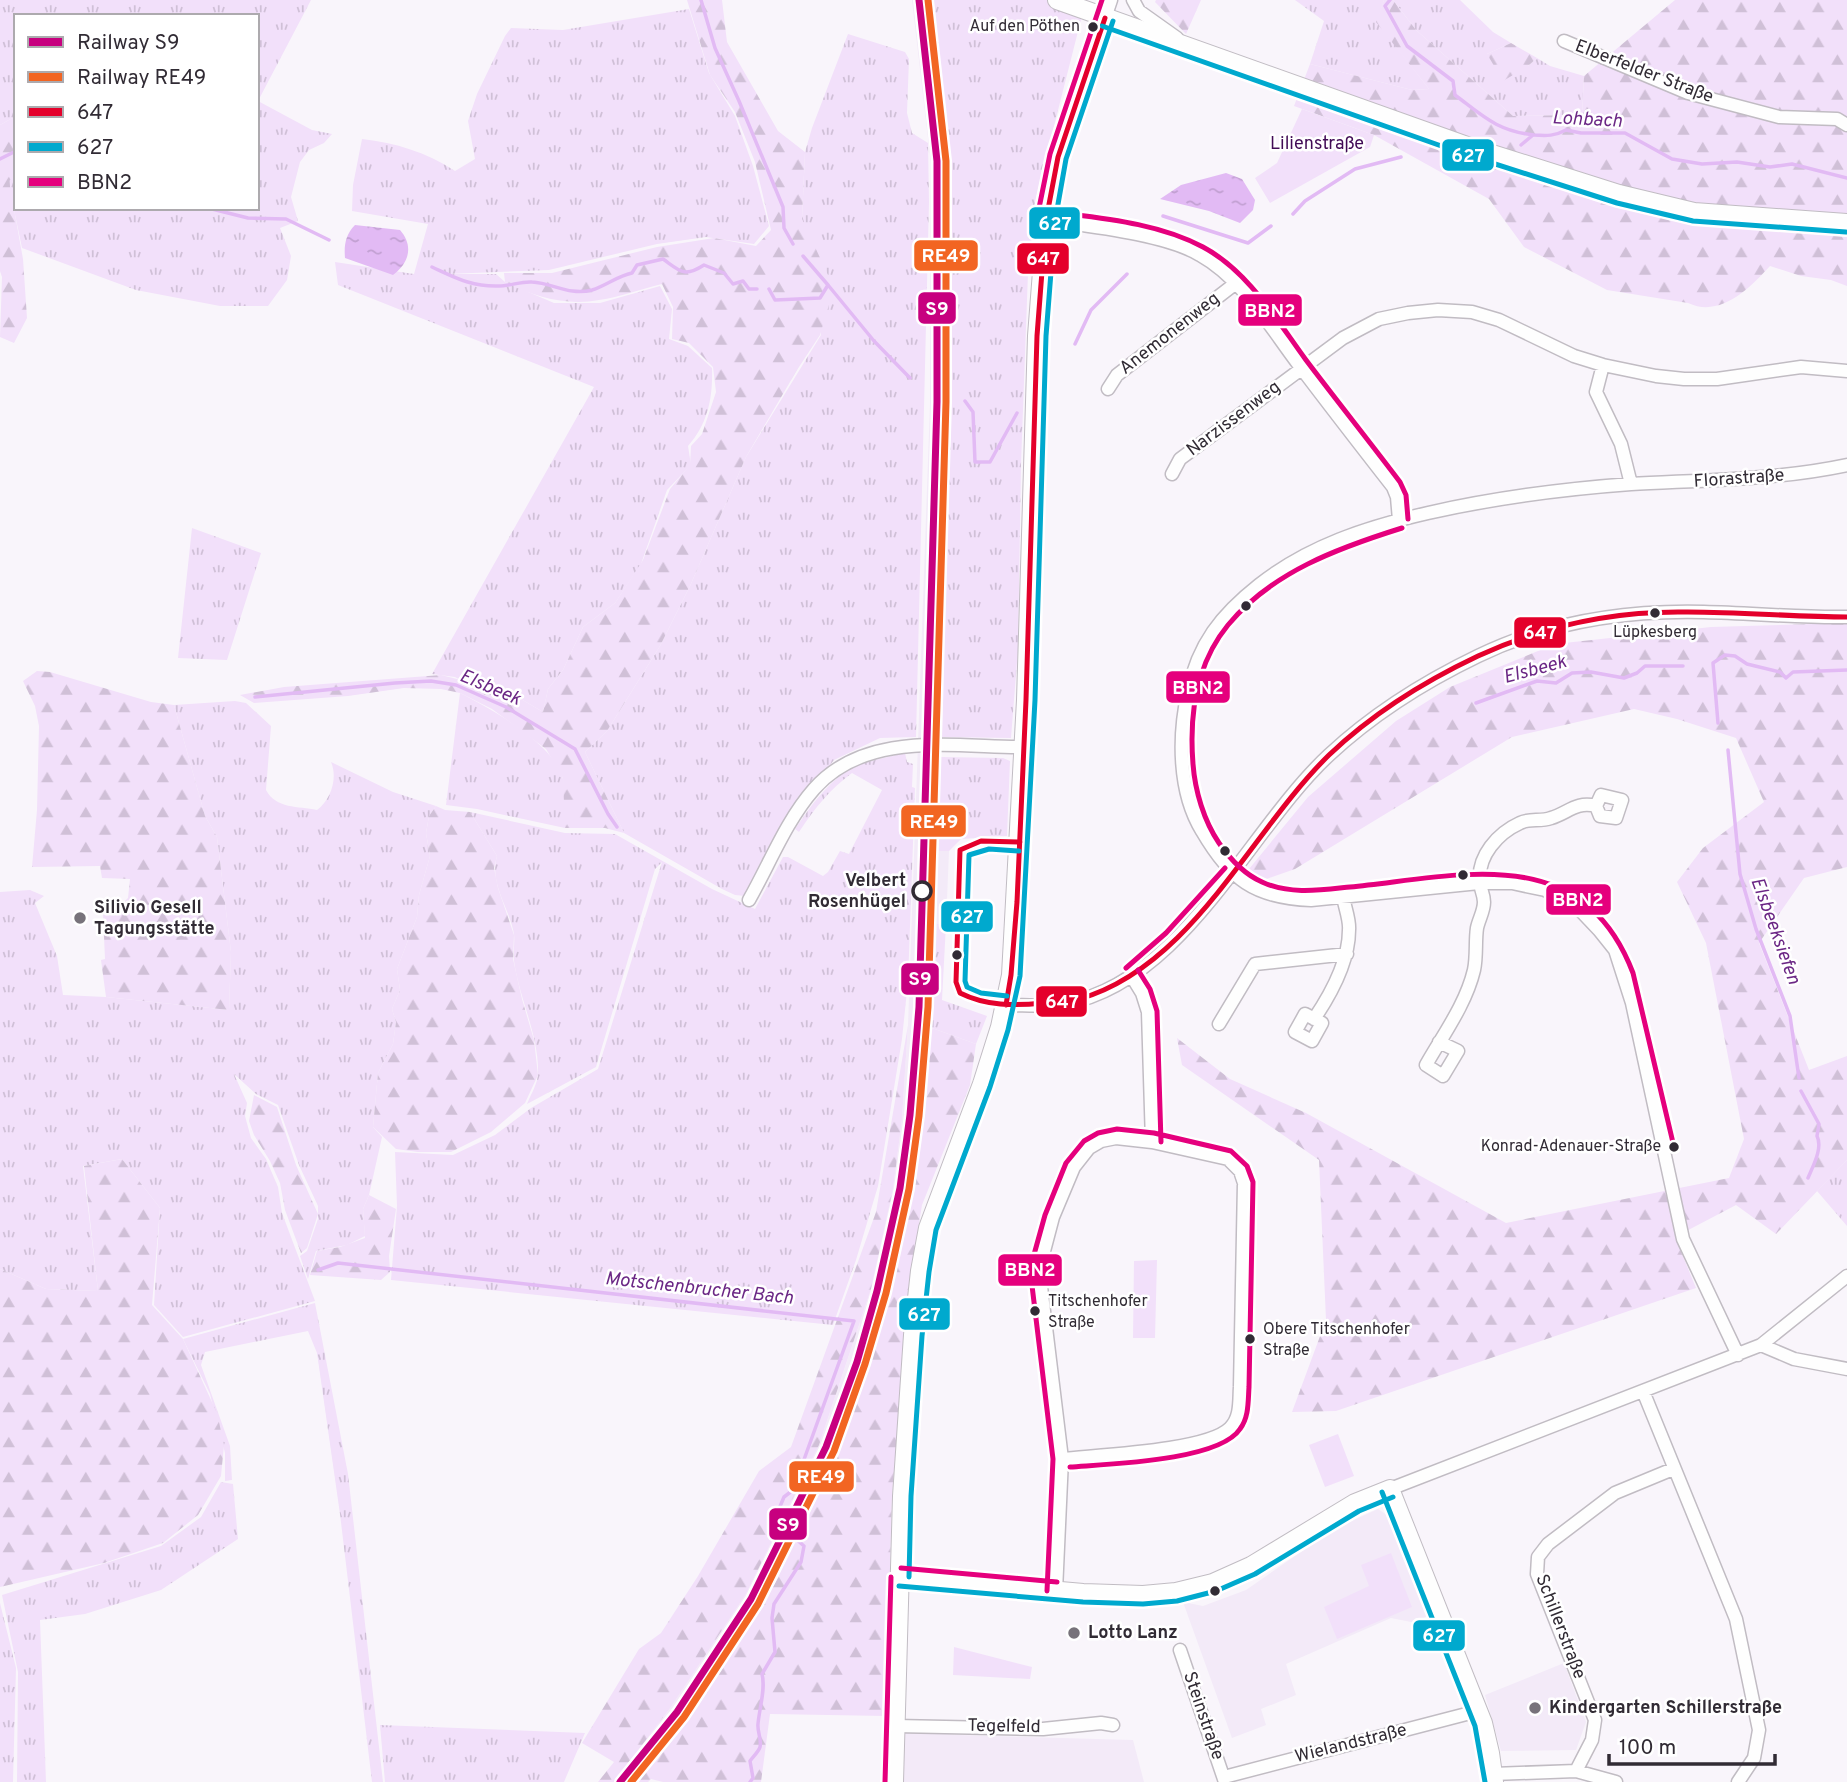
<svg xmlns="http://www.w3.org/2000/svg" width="1847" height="1782" font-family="Overpass,sans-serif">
  <defs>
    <pattern id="grass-tufts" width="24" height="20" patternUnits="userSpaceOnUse" patternTransform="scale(1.75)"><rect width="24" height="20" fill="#f2e0fa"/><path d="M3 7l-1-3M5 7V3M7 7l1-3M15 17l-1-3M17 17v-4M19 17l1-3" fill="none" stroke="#d0c0d7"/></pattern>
    <pattern id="forest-firs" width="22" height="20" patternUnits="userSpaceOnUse" patternTransform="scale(1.75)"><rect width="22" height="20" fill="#f2e0fa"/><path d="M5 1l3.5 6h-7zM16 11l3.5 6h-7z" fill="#d0c0d7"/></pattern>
    <pattern id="water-ripples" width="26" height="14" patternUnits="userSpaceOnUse" patternTransform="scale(1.75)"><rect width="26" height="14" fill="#e2baf4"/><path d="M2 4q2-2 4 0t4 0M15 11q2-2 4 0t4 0" fill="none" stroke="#c2a0d2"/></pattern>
  </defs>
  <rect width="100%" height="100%" fill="#f9f5fb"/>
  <path fill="#f3eaf8" d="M912,0H931L950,167L948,404L939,850L949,851L946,924L937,925L932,1028L909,1192L887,1294L833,1452L759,1602L683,1716L632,1782H614L671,1707L746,1594L819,1445L871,1289L893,1189L902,1119L908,1025L930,404L931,164Z
    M1378,1509L1387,1515L1427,1616L1416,1623L1391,1618L1286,1664L1296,1695L1261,1709L1266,1725L1232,1738L1183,1602L1203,1606L1246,1590L1334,1529Z
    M1564,1663L1586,1722L1576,1750L1501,1751L1485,1695Z
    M899,1729L959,1735L1133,1740L1144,1782H898Z"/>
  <path fill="url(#grass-tufts)" d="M0,0H311L258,101L312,130L332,134L324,143L309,150L300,162L291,197L298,221L280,228L291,256L287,280L268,306H220L136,290L22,248L8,181L16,174V208H137L141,211L152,208H257V16H16V116L0,125Z
    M931,0H1086L1036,197L1028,273L1021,464L1018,649L1011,738L942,737L950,167Z
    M1295,0H1384L1377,22L1429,89L1412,90L1310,64L1324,21Z
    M1393,0H1460L1493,32L1511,43L1487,54L1528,66L1537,58L1550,66L1584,76L1582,115L1513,116L1416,30Z
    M689,9L709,73L735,116L753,166L769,226L754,244L706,237L657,244L549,270L447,274H496L505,282L554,303H600L660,286L672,309L669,339L688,346L712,368C713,397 708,424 688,446L691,465L667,490L641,564L615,603L583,627L563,670L548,689L543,712L509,692L464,682L455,677L432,674L594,387L338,285L335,262L414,274L428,224L352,211L353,185L362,139C396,143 426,152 455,171L475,159L468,121L477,94L505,36L511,28L563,30Z
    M848,34L905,52L909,59L907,113L912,133L928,143L929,202L916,737L880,738L834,760L788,818L745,896L735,895L722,889L624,833L585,752L607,731L660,646L690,586L746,457L821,335L802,219L805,152L812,128Z
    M192,528L261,553L227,660L178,658Z
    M460,693C490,708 555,744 563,779C567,794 565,813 565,828L477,809L446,805Z
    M235,701L246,703L271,726L266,790C276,809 298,806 317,810C331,800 338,778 331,762L393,792L436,806L429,816L426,833L430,856L419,895L417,917L397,969L400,990L392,1009L396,1022L393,1044L378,1073L373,1127L382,1137L369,1195L363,1209L365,1236L347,1245L316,1251L308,1279L300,1256L307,1251L318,1219V1206L299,1165L278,1105L256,1094L234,1074L247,1103L245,1116L251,1138L266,1159L278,1187L282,1213L315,1301L183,1337L154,1305L160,1208L122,1159L83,1166L98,1291L46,1289L0,1269V892L30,890L44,896L35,903L57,956L63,995L106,997L229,1010L231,952L217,837L205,816L174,705Z
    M905,753L907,762L913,764L912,787L915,788L908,981L902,1039L878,1186L856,1260L833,1325L391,1280L397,1206L395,1152L453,1155L495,1135L531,1108L598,1069L662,862L655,869L596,1067L527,1104C531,1094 538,1083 538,1073C539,1035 519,998 514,961C513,952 515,943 514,934C509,907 489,884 497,856L470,812L565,833L615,834L712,889L755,909L783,857H788L823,876L828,872L840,851L849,854L882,790L852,773C829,790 815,808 799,832L795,829C811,806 830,778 856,766C871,760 889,757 905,753Z
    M940,757L1003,758L1010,761L1007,836L961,839L949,851H939Z
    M937,924H946L942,1000L987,1016L976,1044L932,1028Z
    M1847,1160V1226L1817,1191Z
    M315,1303L348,1474L383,1782H372L340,1514L317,1353L308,1331L205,1352L201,1365L230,1446L232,1480L225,1481V1453L210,1394L183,1339Z
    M221,1482L233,1484L238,1539L161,1590L85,1614L40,1620L46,1782H17L18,1672L2,1595L161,1546L201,1517Z
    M0,1603L16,1668L13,1782H0Z
    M380,1725L585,1733L564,1782H385Z"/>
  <path fill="url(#forest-firs)" d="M687,0H722L727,42L778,131L805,152L802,219L834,288L820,335L797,370L746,457L690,586L660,646L607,731L585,752L624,833L605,828H565L563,778L546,749L492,709L460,693L441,689L404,688L348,696L254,703L240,695L284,687L441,675L509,692L543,712L548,689L563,670L583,627L615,603L643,560L670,489L690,465L691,446L702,434L716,392L713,367L689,343L672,339L673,307L662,284C641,289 620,297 599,300C567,306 533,297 505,282L504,273H552L657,247L714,238L756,246L771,230L755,162L735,112L710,75Z
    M1156,0H1201L1186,34L1155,2Z
    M1384,0H1393L1416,30L1513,116L1582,115L1584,76L1675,0H1847V286L1831,280L1801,276L1770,266C1749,289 1720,318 1688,303L1607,290L1524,247L1489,199L1374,135L1294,106L1310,64L1412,90L1429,89L1376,22Z
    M1511,43L1537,58L1528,66L1503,81L1487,54Z
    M16,116V174L9,181L23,259L27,318L14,343L0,337L2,277L0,271V125Z
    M1847,623V867L1804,878L1759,943L1809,1070L1847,1056V1160L1776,1234L1736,1205L1675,1237L1696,1288L1336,1411L1292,1412L1326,1320L1319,1160L1182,1065L1177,1038L1230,1079L1306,1113L1506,1223L1729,1178L1744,1139L1706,943L1677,882L1703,848L1764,802L1736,738L1677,719L1634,709L1512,737L1295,869L1261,881L1249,869L1308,797L1396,721L1450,687L1555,644L1711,627Z
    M37,671L50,672L151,702L174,705L205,816L217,837L231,952L229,1010L106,997L101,960L105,959L103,914H112L128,898L130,879L102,878L100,866L32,867L37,810L39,726L35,706L23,681Z
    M436,806L445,810L470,812L497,856L494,868L498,888L514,935L513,959L522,999L534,1040L538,1075L525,1103L491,1132L451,1152H418L396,1149L373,1127L378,1073L393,1044L396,1022L392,1009L400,990L397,969L417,917L419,895L430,856L426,833L429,816Z
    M908,1025L902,1119L893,1189L871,1289L819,1445L746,1594L671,1707L614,1782H598L614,1762L582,1743L639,1649L661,1633L698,1576L759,1471L791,1447L876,1212Z
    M932,1028L976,1044L970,1085L922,1205L909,1286L892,1494L886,1716L770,1714L761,1782H663L651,1779L648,1782H632L683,1716L759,1602L833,1452L887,1294L909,1192Z
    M254,1095L277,1107L296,1165L318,1214L307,1248L301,1253L285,1210L280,1183L270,1161L254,1135L249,1121Z
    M122,1159L160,1208L152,1305L183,1339L217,1413L224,1445L221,1476L198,1515L163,1543L104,1563L0,1587V1269L46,1289L98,1291L84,1166Z
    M369,1195L396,1209L389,1256L390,1272L381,1280L310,1275L317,1251L340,1247L365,1238L363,1209Z"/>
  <path fill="#f2e0fa" d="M1302,109L1374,135L1370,147L1270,203L1255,178L1277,163Z
    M1157,1260L1155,1338H1133L1134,1261Z
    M1338,1434L1354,1476L1325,1487L1309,1445Z
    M1391,1553L1412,1607L1337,1639L1324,1607L1369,1586L1361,1565Z
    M954,1647L1032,1667L1030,1679L953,1675Z"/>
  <path fill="url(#water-ripples)" d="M1226,173L1242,179L1255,200L1253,210L1240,223L1209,211L1160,199L1181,185Z
    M355,225L400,230C414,246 409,263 393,275L345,258C344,246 345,235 355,225Z"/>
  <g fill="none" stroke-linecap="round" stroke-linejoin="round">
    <path stroke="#e2baf4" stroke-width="3.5" d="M701,0L715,48L739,101L783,207L784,228L793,244
      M1390,0L1385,6L1407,46L1453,81L1455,95C1483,116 1497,131 1534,135C1547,136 1555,136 1566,130L1581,133H1625L1672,159L1702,164L1737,162L1770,167L1792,164L1847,178
      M1521,145L1533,135
      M0,159L16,151
      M208,208L248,218L286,219L329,240
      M1293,214L1305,201L1355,169L1401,157
      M1163,216L1248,243L1271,226
      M803,256L828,285
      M432,267C456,278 472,287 499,286C510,286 522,281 532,282C553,283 569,296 592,290C606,286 617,276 632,273L637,265L663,259C680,271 684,278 704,265L724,273L733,284L743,281L749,289H757
      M769,289L775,300L820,298L828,285L874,341L910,378
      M1075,344L1091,310L1127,274
      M965,401L973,412L975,462H990L1017,413
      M255,697L395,683L431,681L456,685L506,707L575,749L608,814L617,827
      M1476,703L1537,681L1556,683L1572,673L1591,672L1624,678L1637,673L1645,666H1683
      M1718,723L1713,663L1725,655L1735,656L1747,664L1780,672L1786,678L1793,672L1847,670
      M1728,750L1740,874L1756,929L1790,1016L1799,1078
      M1801,1091L1819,1124L1817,1136C1823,1148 1813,1166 1808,1178
      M318,1270L338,1263L854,1321L793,1490L784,1497L771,1528
      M750,1782L753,1778L750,1761C753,1757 759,1751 760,1747C762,1740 757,1731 758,1724C759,1710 766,1688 762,1674L775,1652L772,1618L774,1604L801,1562L804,1546L796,1539"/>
    <defs>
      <path id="street" d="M1133,0L1139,11L1177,38
        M1105,18L1111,0
        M1564,41L1688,93L1779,117L1837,119L1847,125
        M1046,220C1087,226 1165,234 1200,255C1243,279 1270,327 1299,365C1330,406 1361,446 1393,487L1397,497L1399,520
        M1603,365L1596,392L1621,444L1631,484
        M1108,389L1117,375L1236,283
        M1172,474L1180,459L1343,338L1379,319L1408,313L1438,310L1472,312L1499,320L1574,356L1603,365L1656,376L1684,379H1717L1801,367L1847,371
        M749,900C770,863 786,821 814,789C866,730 954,747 1023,747
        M1131,975L1142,993L1148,1012L1152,1142
        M1006,1005C1025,1005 1045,1007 1064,1004C1183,983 1248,830 1329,755C1373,714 1424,682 1478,656C1548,622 1627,610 1704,612C1752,613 1799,618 1847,617
        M1305,1014L1322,1023L1312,1041L1295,1032Z
        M1314,1019C1331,994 1349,961 1349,930C1350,920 1345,908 1343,897
        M1219,1024L1255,964L1347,954
        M1439,1042L1458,1051L1443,1076L1426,1065C1443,1035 1466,1004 1474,970C1477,956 1475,941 1477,928C1479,919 1484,911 1484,902C1484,894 1480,889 1480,882C1477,856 1498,833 1520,823C1530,818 1540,822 1551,818C1568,813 1576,801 1596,806L1600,816L1616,818L1622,800L1601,795L1596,806
        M1761,1345L1847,1276
        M1738,1355L1683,1239L1632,1003L1615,950L1599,930L1581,911L1564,900L1545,890L1512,883H1479L1311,900C1254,898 1230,879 1202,831C1178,792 1178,736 1188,692C1198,644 1221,615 1259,585C1308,546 1367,527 1428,513C1494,498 1563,489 1631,484C1704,480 1776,480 1847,465
        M1643,1391L1736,1619L1759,1730L1754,1758L1738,1782
        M1390,1489L1761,1345L1794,1359L1847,1369
        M1056,1591L1062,1459L1039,1270L1053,1217L1074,1167L1089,1148L1101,1141L1116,1138L1152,1142L1228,1159L1240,1171L1244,1183L1240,1387C1239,1401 1241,1417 1230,1428C1207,1451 1098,1455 1062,1459
        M1180,1650L1225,1782
        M896,1726L1043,1729L1101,1723L1113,1725
        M1576,1771L1592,1740L1595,1720L1537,1574L1538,1557L1548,1544L1615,1493L1673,1469
        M1493,1774L1576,1771L1616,1782
        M1224,1777L1478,1711"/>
      <path id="secondary" d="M1057,0L1467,146L1619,194L1694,212L1847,223
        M900,1577L1083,1593L1143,1595L1176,1592L1213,1583L1251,1566L1355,1503L1390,1489L1483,1723L1490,1753L1494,1782
        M894,1782L902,1496L913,1335L920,1271L928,1228L982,1084L1000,1027L1011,975L1026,700L1037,336L1046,220L1058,157L1105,18"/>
    </defs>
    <use href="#street" stroke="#c1bcc3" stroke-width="15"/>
    <use href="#secondary" stroke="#c1bcc3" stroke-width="20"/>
    <use href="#street" stroke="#fefefe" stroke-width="12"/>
    <use href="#secondary" stroke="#fefefe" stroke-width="18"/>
    <defs>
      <path id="bus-1" d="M1020,842L981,841L960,850L956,982L960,993C986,1006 1014,1006 1043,1003C1054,1002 1068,1002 1079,999C1192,967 1250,832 1329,755C1372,714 1425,681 1478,656C1541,627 1609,612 1678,612C1734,611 1791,617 1847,617
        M1006,1005L1011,975L1017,902L1026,700L1037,336L1046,220L1058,157L1105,18"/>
      <path id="bus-2" d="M1102,26L1464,154L1617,203L1693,221L1846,232
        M1007,996L981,993L967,987L965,981L969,855L989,849L1019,851
        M1382,1492L1475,1726L1485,1782
        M909,1577L911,1496L922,1336L929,1272L936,1230L990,1087L1008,1030L1020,976L1035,700L1046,336L1055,221L1066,159L1113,21
        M899,1586L1083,1602L1143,1604L1177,1601L1216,1591L1255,1574L1359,1511L1393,1497"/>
      <path id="bus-3" d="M1047,211C1098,218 1156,222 1203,247C1248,271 1276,319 1306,360C1337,401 1369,441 1400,482L1406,495L1408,519
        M1037,218L1050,154L1102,0
        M1402,528C1338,548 1272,572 1228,625C1196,664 1189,714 1193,764C1195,791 1204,821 1219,843C1230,859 1244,874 1262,882C1290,895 1321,890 1350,887C1461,876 1582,840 1633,973L1674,1147
        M1126,968L1166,933L1225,868
        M1138,970L1150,989L1157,1011L1161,1142
        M901,1568L1057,1582
        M1047,1591L1053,1459L1030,1269L1045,1215L1066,1163L1084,1141L1098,1133L1117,1129L1154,1133L1231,1151L1247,1166L1253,1182L1249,1387C1248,1402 1249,1417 1240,1429C1219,1461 1108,1464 1070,1467
        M885,1782L891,1577"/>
    </defs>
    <use href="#bus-1" stroke="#fff" stroke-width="10"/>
    <use href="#bus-2" stroke="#fff" stroke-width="10"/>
    <use href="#bus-3" stroke="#fff" stroke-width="10"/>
    <use href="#bus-1" stroke="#e4002b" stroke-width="5"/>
    <use href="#bus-2" stroke="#00a9ce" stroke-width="5"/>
    <use href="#bus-3" stroke="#e5007d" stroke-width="5"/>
    <defs>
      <path id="rail-1" d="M620,1782L677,1712L751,1599L826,1447L857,1362L877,1291L900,1188L910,1115L919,1007L937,402V161L919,0"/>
      <path id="rail-2" d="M631,1782L684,1717L758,1604L834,1451L865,1364L886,1293L909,1189L919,1116L928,1007L946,402V161L928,0"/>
    </defs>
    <use href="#rail-1" stroke="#fff" stroke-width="12"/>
    <use href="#rail-2" stroke="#fff" stroke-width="12"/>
    <use href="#rail-1" stroke="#c7007f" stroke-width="7"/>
    <use href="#rail-2" stroke="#f26522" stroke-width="7"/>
  </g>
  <g fill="#312b34" stroke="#fff" stroke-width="2.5">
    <circle cx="1093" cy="27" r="6"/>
    <circle cx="1246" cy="606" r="6"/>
    <circle cx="1655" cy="613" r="6"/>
    <circle cx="1225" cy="851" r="6"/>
    <circle cx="1463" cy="875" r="6"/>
    <circle cx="957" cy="955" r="6"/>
    <circle cx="1674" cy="1147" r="6"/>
    <circle cx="1035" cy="1311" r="6"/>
    <circle cx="1250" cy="1339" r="6"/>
    <circle cx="1215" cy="1591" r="6"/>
  </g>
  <circle fill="#fff" stroke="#312b34" stroke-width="3.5" cx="922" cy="891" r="9"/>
  <g fill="#77727a" stroke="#fff" stroke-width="2.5">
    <circle cx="80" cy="918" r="7"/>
    <circle cx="1074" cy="1633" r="7"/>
    <circle cx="1535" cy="1708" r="7"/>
  </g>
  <g text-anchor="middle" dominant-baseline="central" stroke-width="5" stroke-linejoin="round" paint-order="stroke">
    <g font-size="16" fill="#312b34" stroke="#fff" text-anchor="end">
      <text x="1080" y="27">Auf den Pöthen</text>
      <text x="1655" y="633" text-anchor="middle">Lüpkesberg</text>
      <text x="1661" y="1147">Konrad-Adenauer-Straße</text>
      <text x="1048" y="1302" text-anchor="start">Titschenhofer<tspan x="1048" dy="21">Straße</tspan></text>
      <text x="1263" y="1330" text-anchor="start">Obere Titschenhofer<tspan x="1263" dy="21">Straße</tspan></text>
    </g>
    <g font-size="18" fill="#312b34" stroke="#fff">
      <text transform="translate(1644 72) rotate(21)">Elberfelder Straße</text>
      <text transform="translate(1170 334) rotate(-38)">Anemonenweg</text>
      <text transform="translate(1234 419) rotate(-37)">Narzissenweg</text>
      <text transform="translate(1739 479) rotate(-4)">Florastraße</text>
      <text transform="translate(1560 1627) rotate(69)">Schillerstraße</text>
      <text transform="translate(1203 1716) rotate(71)">Steinstraße</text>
      <text transform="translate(1004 1727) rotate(1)">Tegelfeld</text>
      <text transform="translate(1351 1744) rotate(-14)">Wielandstraße</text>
    </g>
    <g font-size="18" fill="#410b55" stroke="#fff">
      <text x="1317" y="144">Lilienstraße</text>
    </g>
    <g font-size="18" font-weight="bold" fill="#312b34" stroke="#fff" text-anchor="end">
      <text x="906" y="881">Velbert<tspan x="906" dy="21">Rosenhügel</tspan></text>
    </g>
    <g font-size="18" font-weight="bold" fill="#312b34" stroke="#fff" text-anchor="start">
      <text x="94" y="908">Silivio Gesell<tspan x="94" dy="21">Tagungsstätte</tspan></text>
      <text x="1088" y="1633">Lotto Lanz</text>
      <text x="1549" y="1708">Kindergarten Schillerstraße</text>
    </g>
    <g font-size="19" font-style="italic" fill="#6b2785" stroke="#fff">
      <text transform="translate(1587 120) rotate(3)">Lohbach</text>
      <text transform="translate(1535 670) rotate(-15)">Elsbeek</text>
      <text transform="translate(490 688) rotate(23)">Elsbeek</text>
      <text transform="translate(1775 931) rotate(70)">Elsbeeksiefen</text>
      <text transform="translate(699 1289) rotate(6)">Motschenbrucher Bach</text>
    </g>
  </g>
  <g stroke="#fff" stroke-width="2.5">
    <rect x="1441" y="138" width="54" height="34" rx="7" fill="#00a9ce"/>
    <rect x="1028" y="206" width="53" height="34" rx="7" fill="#00a9ce"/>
    <rect x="913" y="239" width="66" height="33" rx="7" fill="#f26522"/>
    <rect x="1016" y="242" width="54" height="33" rx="7" fill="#e4002b"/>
    <rect x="917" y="291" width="40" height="34" rx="7" fill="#c7007f"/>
    <rect x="1237" y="293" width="66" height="34" rx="7" fill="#e5007d"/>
    <rect x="1513" y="616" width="54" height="33" rx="7" fill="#e4002b"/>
    <rect x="1165" y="670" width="66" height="34" rx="7" fill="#e5007d"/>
    <rect x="900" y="804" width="67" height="34" rx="7" fill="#f26522"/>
    <rect x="1545" y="883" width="67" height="33" rx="7" fill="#e5007d"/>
    <rect x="940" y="900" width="54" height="33" rx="7" fill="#00a9ce"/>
    <rect x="900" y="962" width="40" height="34" rx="7" fill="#c7007f"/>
    <rect x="1035" y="985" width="53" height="33" rx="7" fill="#e4002b"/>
    <rect x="997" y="1253" width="66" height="34" rx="7" fill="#e5007d"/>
    <rect x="898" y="1297" width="53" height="34" rx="7" fill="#00a9ce"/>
    <rect x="788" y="1460" width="67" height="33" rx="7" fill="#f26522"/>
    <rect x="768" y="1507" width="40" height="34" rx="7" fill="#c7007f"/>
    <rect x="1412" y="1619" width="54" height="33" rx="7" fill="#00a9ce"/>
  </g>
  <g font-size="19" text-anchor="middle" font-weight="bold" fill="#fff">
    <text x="1468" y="162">627</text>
    <text x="1055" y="230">627</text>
    <text x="946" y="262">RE49</text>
    <text x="1043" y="265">647</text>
    <text x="937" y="315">S9</text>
    <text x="1270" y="317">BBN2</text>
    <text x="1540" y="639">647</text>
    <text x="1198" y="694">BBN2</text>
    <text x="934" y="828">RE49</text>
    <text x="1578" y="906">BBN2</text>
    <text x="967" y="923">627</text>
    <text x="920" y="985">S9</text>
    <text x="1062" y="1008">647</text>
    <text x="1030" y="1276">BBN2</text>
    <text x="924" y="1321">627</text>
    <text x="821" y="1483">RE49</text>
    <text x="788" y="1531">S9</text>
    <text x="1439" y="1642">627</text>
  </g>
  <rect x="14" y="14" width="245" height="196" fill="#ffffff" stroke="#adaaae" stroke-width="2"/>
  <rect x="28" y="37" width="35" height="10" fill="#c7007f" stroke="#adaaae" stroke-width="2"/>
  <text x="77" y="49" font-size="21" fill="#312b34">Railway S9</text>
  <rect x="28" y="72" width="35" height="10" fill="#f26522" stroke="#adaaae" stroke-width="2"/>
  <text x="77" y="84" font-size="21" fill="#312b34">Railway RE49</text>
  <rect x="28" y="107" width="35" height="10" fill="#e4002b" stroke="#adaaae" stroke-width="2"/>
  <text x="77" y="119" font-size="21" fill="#312b34">647</text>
  <rect x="28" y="142" width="35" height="10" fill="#00a9ce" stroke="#adaaae" stroke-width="2"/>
  <text x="77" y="154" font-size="21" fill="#312b34">627</text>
  <rect x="28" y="177" width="35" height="10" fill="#e5007d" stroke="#adaaae" stroke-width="2"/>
  <text x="77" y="189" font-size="21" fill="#312b34">BBN2</text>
  <path d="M1609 1754v10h166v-10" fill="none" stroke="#312b34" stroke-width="3.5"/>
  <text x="1619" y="1754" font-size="21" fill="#312b34" stroke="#ffffff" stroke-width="5" paint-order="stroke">100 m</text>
</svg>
